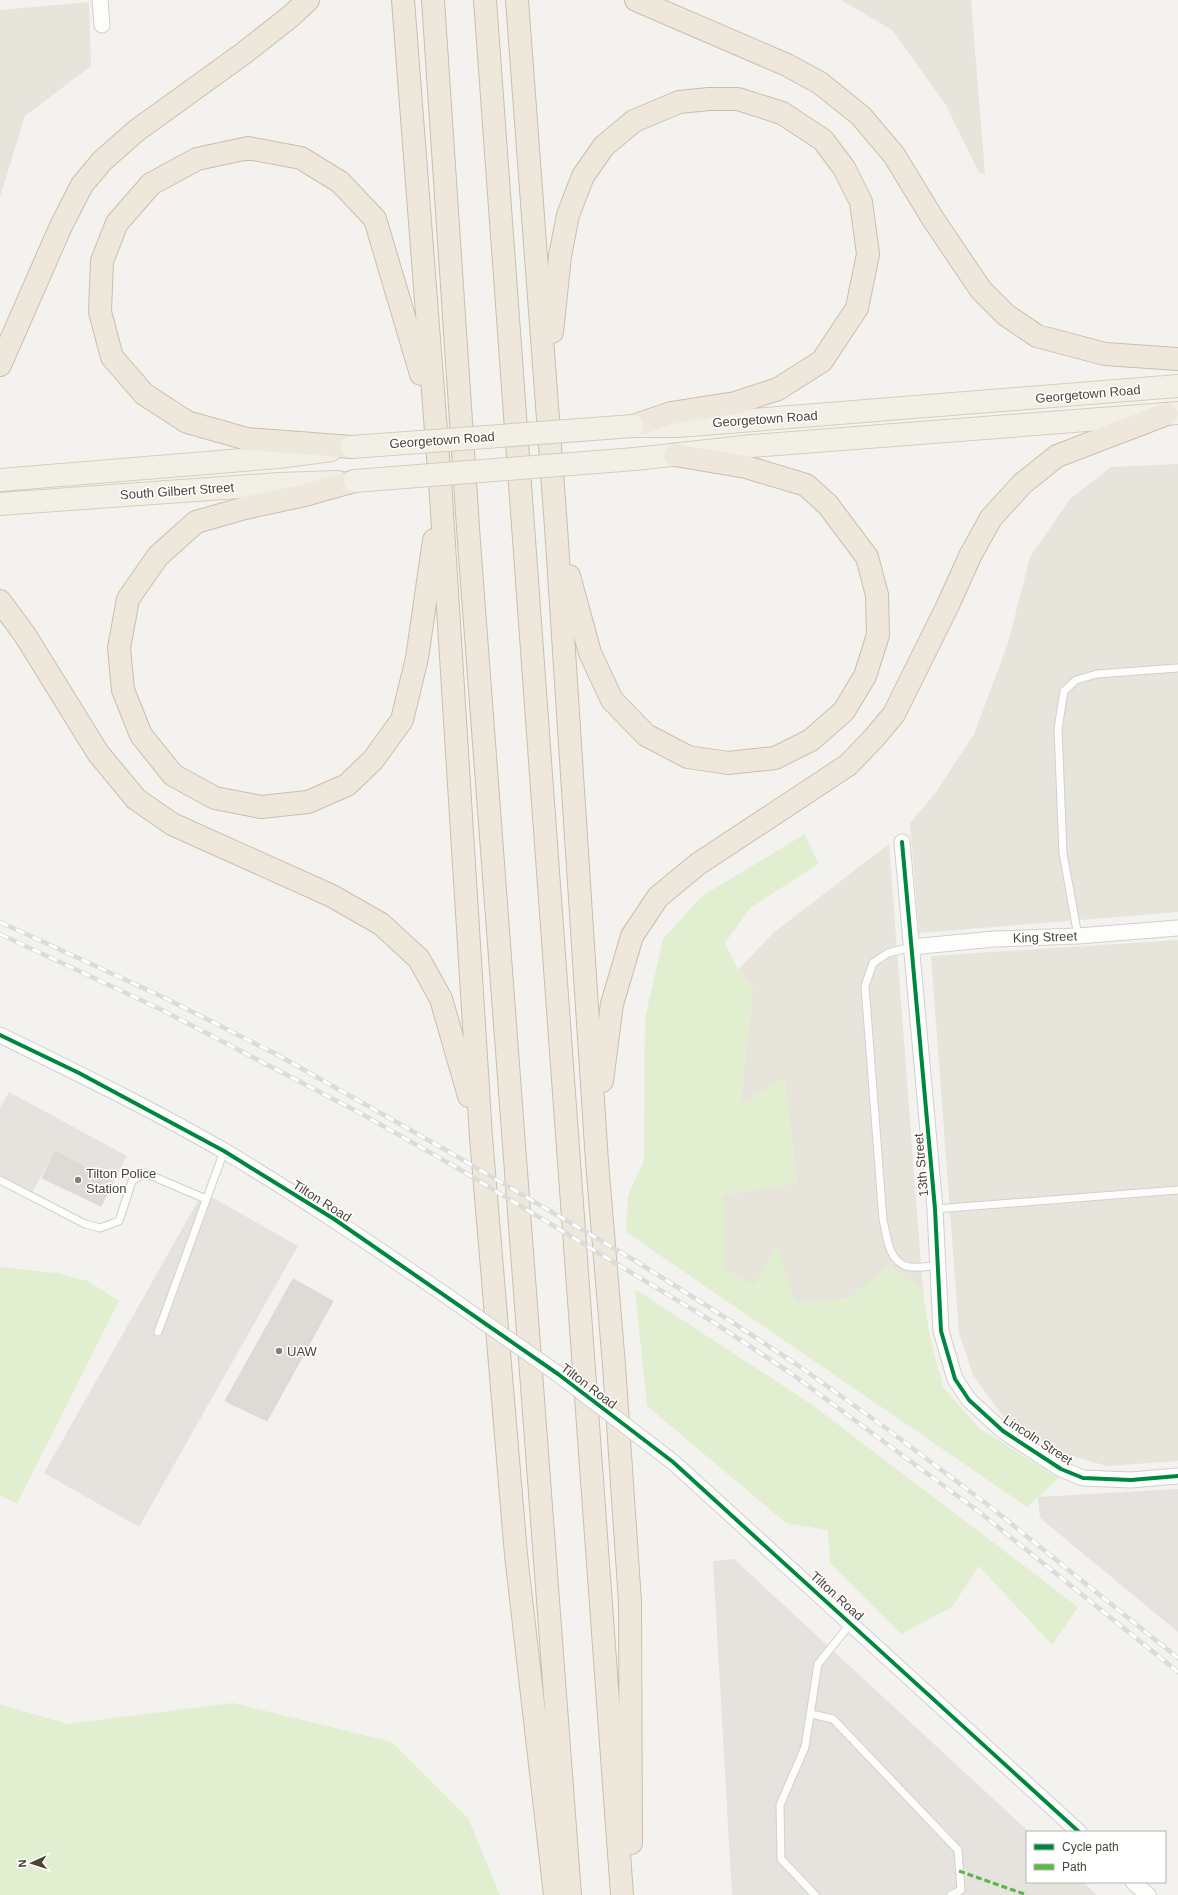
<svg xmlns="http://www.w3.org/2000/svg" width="1178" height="1895" font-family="Helvetica,sans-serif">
  <rect width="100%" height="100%" fill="#f4f2ee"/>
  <path fill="#e7e4dc" d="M841,0H971L985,174L979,173L946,105L892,30Z
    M89,2L91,66L25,116L0,197V10Z
    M1178,464V912L919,933L910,823L936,792L974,734L1008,643L1030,557L1070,499L1111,467Z
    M889,844L923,1291L783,1304L724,1268V1195L797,1183L784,1079L740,1104L753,988L738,970L773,933Z
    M1178,940V1461L1107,1466L1065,1454L1005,1419L973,1375L959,1333L931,956Z"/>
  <path fill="#e6e2de" d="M1178,1489V1632L1040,1518L1038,1497Z
    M734,1559L1029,1832H1027V1882H1083L1097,1895H732L713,1561Z"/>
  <path fill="#e1eecf" d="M805,834L818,864L750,908L725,943L738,970L753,988L740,1104L784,1078L797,1183L724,1195V1268L754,1285L777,1246L796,1303L849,1298L890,1265L923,1291L929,1333L943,1387L979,1428L1059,1478L1027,1507L626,1232L628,1196L644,1160L645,1018L663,939L702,896Z
    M0,1267L56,1273L88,1281L119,1301L17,1504L0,1495Z
    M635,1289L811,1404L1078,1607L1052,1645L979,1566L952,1607L901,1634L830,1563L828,1530L786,1523L647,1406Z
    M233,1703L392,1742L468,1818L500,1895H0V1704L67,1724Z"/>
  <path fill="#e6e3df" d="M9,1092L127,1156L113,1183L55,1151L30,1196L0,1180V1108Z
    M203,1192L298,1246L139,1527L44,1473Z"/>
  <path fill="#dedbd6" stroke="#dcd9d4" d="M55,1151L113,1183L101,1206L42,1178Z
    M293,1279L333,1301L267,1421L225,1401Z"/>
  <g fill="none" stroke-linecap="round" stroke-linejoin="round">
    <defs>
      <path id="service" d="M1078,936L1063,853L1058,729L1064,691L1076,680L1097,674L1178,668
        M911,947L888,953L873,963L865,986L883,1220C887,1236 888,1260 906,1266C914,1269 929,1266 937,1266
        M0,1180L85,1224L100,1228L119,1221L132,1181L145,1173L206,1199
        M935,1209L1178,1190
        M158,1332L224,1151
        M811,1714L833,1719L958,1850L961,1890L951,1895
        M815,1895L781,1859L780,1805L805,1747L818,1664L851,1623"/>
      <path id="minor" d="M100,0L102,25
        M902,842L935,1209L941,1331L955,1379L969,1400L1003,1431L1061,1469L1083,1478L1131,1480L1178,1476
        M911,947L994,939L1078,936L1178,928
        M0,1035C75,1072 154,1110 226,1152C300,1196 372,1245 444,1294
        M673,1462L1079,1832
        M1133,1882L1148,1895"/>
      <path id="primary" d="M637,426H678L1178,386
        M635,459L752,446L1178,413
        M0,480L279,457L331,450
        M0,504L279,484L338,482"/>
      <path id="motorway" d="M403,0L441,496L481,1137L516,1555L555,1895
        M433,0L469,542L570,1895
        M485,0L622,1895
        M517,0L556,527L597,1162L614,1365L630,1602L631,1843
        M636,0L787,65L820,83L861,116L894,155L933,219L981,290L1006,315L1037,336L1105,354L1178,359
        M552,332L560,256L568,215L583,176L604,146L634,121L679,102L709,99H738L782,113L823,140L844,168L861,202L868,254L857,308L822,361L778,389L735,403L671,413L633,426
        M0,365L61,226L82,185L102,161L136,131L244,53L291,16L308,0
        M352,447L247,439L187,422L144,394L112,357L100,312L102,261L117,223L151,184L197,159L248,148L301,158L340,182L375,219L421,374
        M355,481L305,495L245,508L196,522L158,556L128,599L119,648L123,690L141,735L173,775L215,798L261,807L308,802L347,785L373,760L402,720L417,658L434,540
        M569,576L590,653L612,700L646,735L688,757L728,763L775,758L811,740L844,711L865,676L878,635L877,595L867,557L828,505L806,485L746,467L675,455
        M0,601L25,635L98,753L136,799L172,824L332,896L381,924L419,959L441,999L469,1096
        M602,1081L612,1004L632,936L658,897L698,864L848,765L874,738L894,714L948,605L970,556L991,518L1022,484L1057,456L1167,414"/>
    </defs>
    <use href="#service" stroke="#d2d0cb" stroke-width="9"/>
    <use href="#minor" stroke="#d2d0cb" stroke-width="17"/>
    <use href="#primary" stroke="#d6cebb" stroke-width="24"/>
    <use href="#motorway" stroke="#ccbfa9" stroke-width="24"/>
    <use href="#service" stroke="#fdfdfc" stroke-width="7"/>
    <use href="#minor" stroke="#fdfdfc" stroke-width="15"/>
    <use href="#primary" stroke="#f2efe6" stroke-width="22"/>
    <use href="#motorway" stroke="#ede8db" stroke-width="22"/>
    <defs>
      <path id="rail" d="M0,922L165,998L276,1054L451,1153L634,1260L712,1309L796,1364L883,1426L988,1505L1178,1658
        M0,934L162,1010L360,1113L454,1166L710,1320L792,1374L982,1514L1178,1672"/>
    </defs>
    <use href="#rail" stroke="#dbdbda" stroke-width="4.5"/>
    <use href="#rail" stroke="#fff" stroke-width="3" stroke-dasharray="9" stroke-linecap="butt"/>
    <defs>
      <path id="minor-bridge" d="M444,1294L558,1374L673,1462"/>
      <path id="primary-bridge" d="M352,447L633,426
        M355,481L635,459"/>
    </defs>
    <use href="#minor-bridge" stroke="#d2d0cb" stroke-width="17" stroke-linecap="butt"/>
    <use href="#primary-bridge" stroke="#d6cebb" stroke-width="24" stroke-linecap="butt"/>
    <use href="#minor-bridge" stroke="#fdfdfc" stroke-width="15"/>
    <use href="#primary-bridge" stroke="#f2efe6" stroke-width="22"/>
    <path stroke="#58b947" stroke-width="3" stroke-dasharray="6 3" stroke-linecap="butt" d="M959,1871L1027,1895"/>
    <defs>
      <path id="cycleway" d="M902,842L935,1209L941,1331L955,1379L969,1400L1003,1431L1061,1469L1083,1478L1131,1480L1178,1476
        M0,1035L79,1073L224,1151L334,1219L558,1374L673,1462L1079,1832"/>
    </defs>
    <use href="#cycleway" stroke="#fff" stroke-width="6"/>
    <use href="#cycleway" stroke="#00873e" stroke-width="4"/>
  </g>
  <g fill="#868178" stroke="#fff" stroke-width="1.5">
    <circle cx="78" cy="1180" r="4"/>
    <circle cx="279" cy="1351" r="4"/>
  </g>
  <g text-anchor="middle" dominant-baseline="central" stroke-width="3" stroke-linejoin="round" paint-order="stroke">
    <g font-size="13" fill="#4b4439" stroke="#fff">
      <text transform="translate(1088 394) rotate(-5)">Georgetown Road</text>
      <text transform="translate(765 419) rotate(-4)">Georgetown Road</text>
      <text transform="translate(442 440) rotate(-4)">Georgetown Road</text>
      <text transform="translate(177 491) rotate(-4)">South Gilbert Street</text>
      <text transform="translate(1045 937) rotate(-2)">King Street</text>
      <text transform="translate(921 1165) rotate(-95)">13th Street</text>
      <text transform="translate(322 1201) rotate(32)">Tilton Road</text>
      <text transform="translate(589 1386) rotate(37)">Tilton Road</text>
      <text transform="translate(1038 1440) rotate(33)">Lincoln Street</text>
      <text transform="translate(837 1596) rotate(42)">Tilton Road</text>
    </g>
    <g font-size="13" fill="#4b4439" stroke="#fff" text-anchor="start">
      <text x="86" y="1173">Tilton Police<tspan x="86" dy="15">Station</tspan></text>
      <text x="287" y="1351">UAW</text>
    </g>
  </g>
  <rect x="1026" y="1831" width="140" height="52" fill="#ffffff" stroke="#b7b4b0"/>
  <rect x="1034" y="1844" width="20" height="6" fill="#00873e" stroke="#b7b4b0"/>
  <text x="1062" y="1851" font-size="12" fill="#4b4439">Cycle path</text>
  <rect x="1034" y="1864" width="20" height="6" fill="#58b947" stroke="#b7b4b0"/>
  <text x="1062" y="1871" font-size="12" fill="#4b4439">Path</text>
  <g transform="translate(32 1863) rotate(267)" stroke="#ffffff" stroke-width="3" paint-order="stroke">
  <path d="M0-3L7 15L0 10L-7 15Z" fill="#4b4439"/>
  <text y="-6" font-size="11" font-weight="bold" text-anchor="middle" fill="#4b4439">N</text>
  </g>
</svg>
